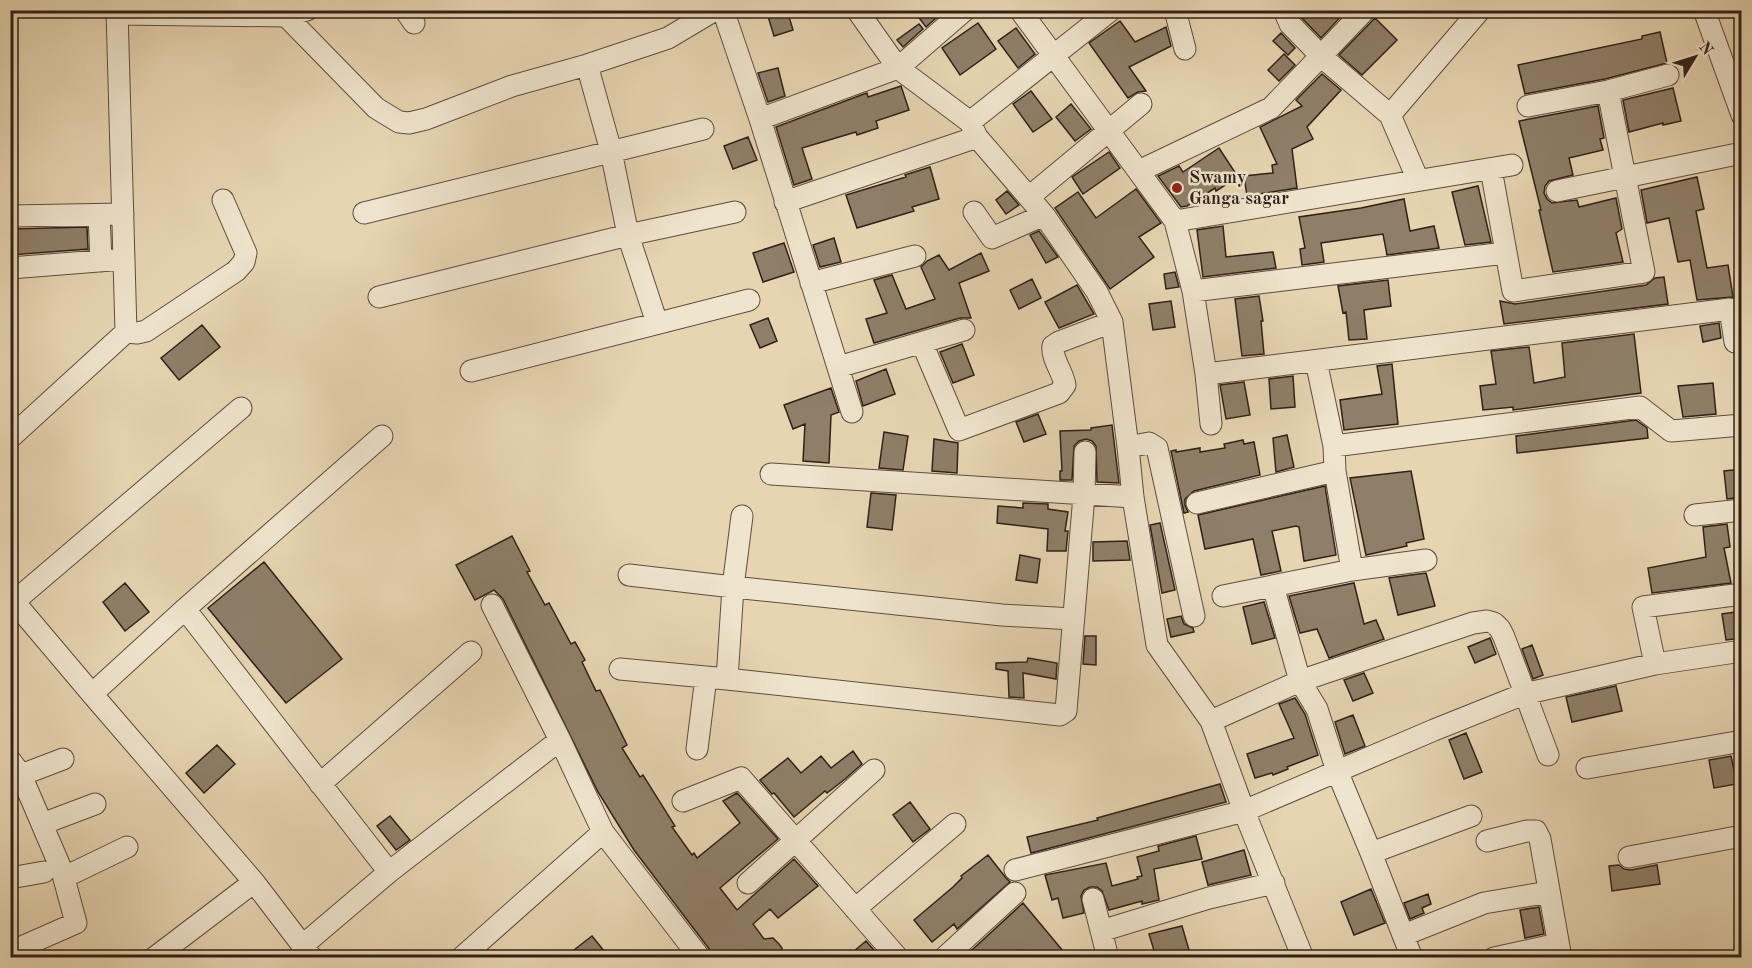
<svg xmlns="http://www.w3.org/2000/svg" width="1752" height="968" font-family="'Old Standard TT',serif">
  <rect width="100%" height="100%" fill="#e7d5b2"/>
  <filter id="stains"><feTurbulence type="fractalNoise" baseFrequency=".00333" numOctaves="4"/><feColorMatrix values="0 0 0 0 .2 0 0 0 0 .09 0 0 0 0 .02 0 0 0 .5 -.17"/></filter>
  <radialGradient id="worn" r=".72"><stop offset=".6" stop-color="#630" stop-opacity="0"/><stop offset="1" stop-color="#630" stop-opacity=".3"/></radialGradient>
  <path fill="#8f7f69" stroke="#302119" stroke-width="1.5" d="M766,10H787L793,30L774,36Z
    M913,10H945L926,27Z
    M1301,10H1347L1321,38L1301,17L1299,12Z
    M1375,18L1397,40L1362,75L1339,55Z
    M1120,21L1135,42L1166,27L1171,46L1129,67L1146,91L1138,92L1128,98L1089,43Z
    M978,23L996,49L960,75L942,48Z
    M919,24L923,29L903,47L897,40Z
    M1016,28L1035,54L1018,68L998,41Z
    M1660,32L1667,63L1605,79L1525,94L1518,65L1642,39V36Z
    M1281,33L1295,48L1288,55L1273,41Z
    M1284,54L1295,65L1279,81L1268,70Z
    M778,68L785,96L768,102L758,73Z
    M1322,74L1341,90L1307,127L1313,139L1292,149L1297,188L1247,196L1244,176L1273,173L1272,165L1277,164L1260,127L1302,106L1296,100Z
    M901,86L909,110L876,121L878,128L857,135L856,132L802,148L812,179L794,185L776,127L864,94L867,93L868,97Z
    M1673,88L1681,121L1663,125V123L1629,132L1623,100Z
    M1031,91L1052,119L1033,132L1013,104Z
    M1071,104L1091,129L1075,141L1056,117Z
    M1598,106L1604,138L1600,139L1603,150L1569,158L1573,175L1549,181L1545,186L1544,193L1547,199L1552,203L1577,200L1579,207L1616,198L1622,229L1616,233L1623,262L1553,272L1539,210H1541L1519,121Z
    M748,137L757,160L733,169L724,146Z
    M1219,148L1238,177L1216,191L1215,188L1187,206L1181,207L1158,176L1179,166L1183,172Z
    M1109,152L1120,168L1083,194L1072,177Z
    M930,167L939,199L912,207L914,211L857,228L846,195L906,177L905,175Z
    M1697,177L1704,209L1696,211L1707,268L1728,265L1733,297L1697,300L1690,260L1678,262L1669,218L1647,223L1641,190Z
    M1478,186L1491,242L1465,245L1452,192Z
    M1136,189L1161,223L1139,237L1154,257L1110,289L1055,208L1078,192L1096,218Z
    M1007,191L1019,205L1006,214L996,200Z
    M1404,199L1410,231L1434,226L1439,248L1387,255L1383,234L1321,243L1324,262L1302,265L1300,249L1305,248L1299,217L1361,208Z
    M1223,226L1226,257L1273,252L1276,268L1203,277L1197,230Z
    M87,227L88,249L10,255V229Z
    M1039,231L1058,257L1046,263L1030,235Z
    M834,238L841,262L820,267L813,245Z
    M784,243L794,272L763,282L753,253Z
    M981,253L989,271L959,283L971,318H960L874,343L866,319L887,313L874,280L892,275L906,309L935,299L921,267L927,261L939,255L949,270Z
    M1175,272L1179,287L1166,289L1164,274Z
    M1664,277L1668,304L1504,324L1500,301L1515,304L1646,285L1655,278Z
    M1032,279L1041,298L1019,309L1010,290Z
    M1388,280L1391,306L1364,310L1367,339L1349,340L1346,312L1343,313L1338,286Z
    M1077,285L1094,314L1059,328L1045,302Z
    M1259,296L1263,321H1261L1264,354L1242,356L1235,299Z
    M1171,301L1175,327L1153,330L1149,304Z
    M768,318L777,341L760,348L750,325Z
    M1719,323L1721,338L1703,342L1700,326Z
    M202,325L220,347L179,380L161,358Z
    M1634,334L1641,393L1513,410V407L1483,410L1480,386L1496,384L1491,351L1529,347L1534,383L1565,377L1562,343Z
    M962,344L974,375L953,383L940,352Z
    M1392,364L1398,424L1344,430L1340,400L1382,394L1377,366Z
    M886,369L895,394L863,406L856,381Z
    M1293,376L1295,407L1271,409L1269,379Z
    M1244,382L1250,415L1226,419L1220,385Z
    M1713,383L1716,414L1683,417L1678,386Z
    M831,388L839,412L831,415L829,463L803,461L805,424L793,429L784,405Z
    M1038,414L1046,434L1024,442L1016,422Z
    M1636,420L1647,428L1648,438L1517,453L1516,436Z
    M1112,425L1119,483L1097,482L1096,446L1092,441L1086,439L1079,441L1074,446L1072,480H1060V471H1062L1060,431L1091,430V428Z
    M884,432L908,436L903,470L879,468Z
    M1287,435L1294,467L1276,472L1273,438Z
    M934,439L958,443L957,473L932,471Z
    M1243,440L1244,444L1254,442L1260,475L1194,491L1185,499V505L1188,512L1184,513L1171,451L1176,450V452L1200,448V452L1225,448L1224,444Z
    M1742,469V497L1727,499L1724,471Z
    M1411,471L1424,539L1406,543L1407,546L1366,555L1350,478Z
    M1325,486L1336,555L1304,561L1299,527L1296,526L1272,531L1281,571L1261,575L1253,539L1205,549L1198,515Z
    M871,493L896,495L892,530L867,527Z
    M1023,503L1048,504V509L1068,512L1065,531H1068L1066,551H1047L1048,529L997,523L998,506L1023,508Z
    M1160,523L1175,590L1162,593L1150,525Z
    M1727,524L1730,547L1724,548L1731,583L1652,593L1648,568L1706,557L1703,527Z
    M512,536L530,571L527,572L545,605L549,603L571,644L575,642L585,660L582,662L596,691L600,690L627,745L622,748L640,777L643,775L675,826L672,827L692,855L694,853L697,858L740,823L723,801L737,793L778,839L720,888L737,910L794,859L818,886L778,918L770,909L753,924L764,939L773,938L779,944L782,948V957H714L710,950L634,850L598,792L503,599L494,590L475,600L456,565Z
    M1127,541L1130,560L1093,561V542Z
    M1020,555L1040,559L1037,583L1016,580Z
    M264,562L342,659L286,703L208,608Z
    M1426,573L1435,606L1398,615L1389,578Z
    M125,583L149,612L125,631L103,602Z
    M1354,583L1364,624L1376,620L1384,639L1329,658L1317,629L1300,633L1289,596Z
    M1264,602L1275,638L1252,644L1243,607Z
    M1742,611V638L1726,640L1722,614Z
    M1181,616L1184,624L1193,628L1194,632L1171,637L1167,619Z
    M1085,636H1096V665L1083,664Z
    M1490,638L1496,654L1475,663L1468,647Z
    M1532,645L1543,675L1533,679L1522,649Z
    M1028,658L1057,663L1056,679L1023,673L1024,698L1009,697L1008,671L996,669V663L1027,662Z
    M1364,673L1373,693L1353,701L1344,680Z
    M1616,686L1622,711L1572,722L1566,697Z
    M1295,698L1305,714L1318,755L1287,767L1288,769L1273,775L1272,773L1255,778L1247,754L1294,738L1279,704Z
    M1353,715L1365,746L1345,754L1335,722Z
    M1466,733L1482,772L1464,779L1449,740Z
    M217,745L235,764L204,793L186,773Z
    M853,751L862,764L845,779L827,793L825,791L794,817L774,793L772,794L760,780L788,758L801,773L821,756L831,768Z
    M1731,756L1737,784L1714,788L1709,760Z
    M1220,784L1226,802L1031,853L1027,837L1098,820L1097,818Z
    M910,802L930,829L913,842L893,815Z
    M390,816L410,840L396,850L377,826Z
    M1196,836L1202,859L1154,869L1159,900L1142,904V901L1109,910L1102,891L1097,887H1090L1084,890L1081,896L1084,913L1063,918L1058,898L1052,900L1045,875L1106,863L1112,886L1138,879L1137,877L1142,876L1137,857L1159,851L1158,846Z
    M1244,850L1251,875L1208,885L1202,862Z
    M988,855L1006,878L1010,882L957,929L954,924L932,942L914,920L953,887L962,878L961,876Z
    M1619,865L1624,869L1631,870L1657,865L1660,884L1612,891L1609,866Z
    M1371,889L1385,923L1354,935L1341,902Z
    M1428,894L1431,904L1422,908L1424,913L1410,919L1404,903Z
    M1023,903L1068,957H978L972,950Z
    M1539,907L1544,934L1525,938L1520,910Z
    M1182,926L1191,957H1156L1149,934Z
    M592,936L609,957H565Z
    M866,941L880,957H847Z"/>
  <g fill="none" stroke-linecap="round" stroke-linejoin="round">
    <defs>
      <path id="minor" d="M405,10L414,23
        M723,10L760,119L852,412
        M857,10L898,68L970,122L977,137L1044,215L1097,292L1112,322L1128,447L1133,497L1157,645L1211,721L1244,811L1303,958
        M1020,10L1175,221L1193,291L1206,374L1211,424
        M1175,10L1185,49
        M1284,10L1290,24L1322,57L1390,115L1418,180
        M1704,10L1742,115
        M117,14L286,16L376,108L399,122L409,123L426,119L512,86L587,65L668,38L715,10
        M286,16L307,10
        M587,65L611,151L628,235L657,323
        M1528,106L1608,91L1668,75
        M1390,115L1480,10
        M760,119L898,68L965,10
        M970,122L1111,10
        M1491,169L1513,291L1644,272L1608,91
        M1139,171L1271,108L1365,10
        M1557,191L1742,153
        M1029,197L1141,104
        M785,202L977,137
        M974,212L992,238L1044,215
        M364,213L703,129
        M99,215L101,261
        M10,216L123,214
        M1175,221L1512,165
        M10,268L124,259
        M811,283L915,256
        M1193,291L1505,253
        M379,297L628,235L735,212
        M126,332L137,333L146,331L236,271L244,262L246,253L223,200
        M922,343L959,430L1059,393L1065,385C1063,372 1051,358 1053,346L1059,342L1112,322
        M1316,361L1334,446L1335,471L1352,570
        M838,367L964,330
        M471,371L749,300
        M1206,374L1730,309L1735,342L1742,341
        M10,438L126,332L117,10
        M1334,446L1640,407L1671,431L1742,425
        M1128,447L1149,443L1157,448L1194,616
        M771,474L1133,497
        M1197,503L1335,471
        M1695,515L1742,510
        M629,575L733,587L742,516
        M1273,586L1300,681L1317,709L1337,771L1371,853L1412,958
        M1223,596L1352,570L1426,560
        M10,597L92,694L254,882L312,958
        M10,605L241,408
        M492,605L560,740L603,832L700,958
        M185,609L389,872
        M1073,619L1002,615L733,587L727,679L1060,715L1066,711L1084,495L1085,452
        M1655,664L1643,607L1742,594
        M620,669L727,679
        M92,694L185,609L382,436
        M1211,721L1300,681L1473,623L1487,621L1494,623L1500,629L1504,637L1548,755
        M697,749L706,677
        M10,760L21,775L62,871L67,874H71L127,847
        M1587,768L1742,741
        M21,775L63,759
        M320,784L471,652
        M683,801L741,778L898,958
        M42,824L95,804
        M1487,841L1527,831H1536L1540,839L1561,958
        M1371,853L1471,816
        M1629,857L1742,836
        M1015,870L1244,811L1434,730L1524,694L1655,664L1742,651
        M10,878L44,872
        M748,883L874,770
        M1093,899L1108,958
        M855,909L955,824
        M1101,931L1209,898L1274,883
        M1404,935L1484,903L1549,892
        M302,946L389,872L560,740
        M10,952L76,923L62,871
        M154,958L254,882
        M461,958L603,832
        M944,958L1015,893
        M1494,958L1558,944"/>
    </defs>
    <use href="#minor" stroke="#5e4e3f" stroke-width="23"/>
    <use href="#minor" stroke="#efe4cd" stroke-width="21"/>
  </g>
  <circle fill="#8f2418" stroke="#efe4cd" stroke-width="2" cx="1177" cy="188" r="6"/>
  <g text-anchor="middle" dominant-baseline="central" stroke-width="5" stroke-linejoin="round" paint-order="stroke">
    <g font-size="18" font-weight="bold" fill="#302119" stroke="#efe4cd" text-anchor="start">
      <text x="1189" y="178">Swamy<tspan x="1189" dy="21">Ganga sagar</tspan></text>
    </g>
  </g>
  <rect width="1752" height="968" fill="none" stroke="#e7d5b2" stroke-width="36"/>
  <rect x="12" y="12" width="1728" height="944" fill="none" stroke="#302119" stroke-width="3"/>
  <rect x="18" y="18" width="1716" height="932" fill="none" stroke="#302119" stroke-width="1.5"/>
  <g transform="translate(1695 57) rotate(52)" stroke="#efe4cd" stroke-width="4.5" paint-order="stroke">
  <path d="M0-4.5L10 22L0 15L-10 22Z" fill="#302119"/>
  <text y="-9" font-size="16" font-weight="bold" text-anchor="middle" fill="#302119">N</text>
  </g>
  <rect width="100%" height="100%" filter="url(#stains)"/>
  <rect width="100%" height="100%" fill="url(#worn)"/>
</svg>
